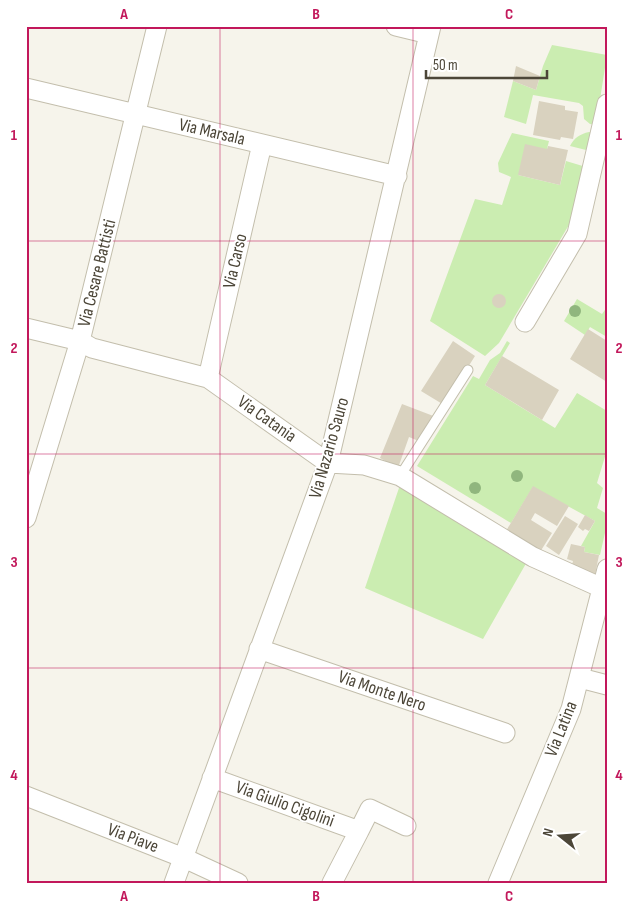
<svg xmlns="http://www.w3.org/2000/svg" width="633" height="909" font-family="'Sofia Sans Condensed',sans-serif">
  <rect width="100%" height="100%" fill="#f6f4eb"/>
  <path fill="#cbedb1" d="M552,45L607,55L596,125L590,124L584,119L583,106L579,103L533,95L526,124L504,117L513,81L536,90L543,66Z
    M589,132L594,133L590,151L570,146C574,138 580,134 589,132Z
    M512,133L549,141L547,149L518,175L560,185L566,161L586,167L576,213L499,343L485,356L430,321L475,199L502,205L511,177L499,172L498,163Z
    M577,299L602,314L607,307V337L590,327L585,335L564,321Z
    M507,341L510,343L485,385L555,428L577,393L607,411V450L597,483L603,488L597,508L607,514V524L600,555L584,552L585,547L581,546L595,521L533,487L511,523L417,466L473,376L479,379L490,360L500,353Z
    M400,485L528,560L483,639L365,588Z"/>
  <path fill="#d9d2bf" d="M516,66L540,76L536,90L513,81Z
    M539,101L565,106V110L578,112L573,139L561,137L560,140L533,135Z
    M525,144L547,149L548,146L568,150L560,185L518,175Z
    M492 301a7 7 0 1 1 14 0a7 7 0 1 1-14 0Z
    M588,329L607,341V382L570,359Z
    M453,341L475,356L444,405L421,391Z
    M502,356L559,390L542,420L485,385Z
    M402,404L436,417L421,442L409,437L398,468L380,458Z
    M533,486L569,506L557,526L535,513L531,520L552,533L540,552L506,531Z
    M585,515L595,521L589,531L585,529L583,531L578,527Z
    M565,516L578,524L559,555L546,546Z
    M571,544L585,547L584,552L599,555L595,575L571,569L573,561L567,559Z"/>
  <g fill="none" stroke-linecap="round" stroke-linejoin="round">
    <defs>
      <path id="lane" d="M400,476L468,370"/>
      <path id="street" d="M396,26L429,34
        M26,88L397,176
        M525,322L577,234L607,104
        M26,328L80,341L92,348L208,378L328,463L364,465L400,476L533,557L602,588
        M208,378L262,144
        M26,518L80,341L157,26
        M259,649L505,733
        M580,678L607,685
        M212,778L359,831L332,883
        M26,796L184,858L238,883
        M359,831L370,809L406,826
        M174,883L328,463L431,26
        M498,883L571,709L607,569"/>
    </defs>
    <use href="#lane" stroke="#c3beac" stroke-width="11"/>
    <use href="#street" stroke="#c3beac" stroke-width="21"/>
    <use href="#lane" stroke="#fff" stroke-width="9"/>
    <use href="#street" stroke="#fff" stroke-width="19"/>
  </g>
  <g fill="#90b67e">
    <circle cx="575" cy="311" r="6"/>
    <circle cx="517" cy="476" r="6"/>
    <circle cx="475" cy="488" r="6"/>
  </g>
  <path fill="none" stroke="#c2185b" stroke-width="1" stroke-opacity="0.55" d="M220,26V883M413,26V883M26,241H607M26,454H607M26,668H607"/>
  <g text-anchor="middle" dominant-baseline="central" stroke-width="4" stroke-linejoin="round" paint-order="stroke">
    <g font-size="18" fill="#4c4638" stroke="#fff">
      <text transform="translate(212 132) rotate(13)">Via Marsala</text>
      <text transform="translate(235 261) rotate(-77)">Via Carso</text>
      <text transform="translate(97 273) rotate(-76)">Via Cesare Battisti</text>
      <text transform="translate(267 419) rotate(35)">Via Catania</text>
      <text transform="translate(329 448) rotate(-74)">Via Nazario Sauro</text>
      <text transform="translate(382 691) rotate(19)">Via Monte Nero</text>
      <text transform="translate(561 729) rotate(-68)">Via Latina</text>
      <text transform="translate(285 804) rotate(20)">Via Giulio Cigolini</text>
      <text transform="translate(133 838) rotate(21)">Via Piave</text>
    </g>
  </g>
  <rect width="633" height="909" fill="none" stroke="#ffffff" stroke-width="55"/>
  <g transform="translate(560 836) rotate(287)" stroke="#ffffff" stroke-width="4" paint-order="stroke">
  <path d="M0-4L9 19L0 12L-9 19Z" fill="#4c4638"/>
  <text y="-8" font-size="14" font-weight="bold" text-anchor="middle" fill="#4c4638">N</text>
  </g>
  <path d="M426 70v8h121v-8" fill="none" stroke="#4c4638" stroke-width="2.5"/>
  <text x="433" y="70" font-size="15" fill="#4c4638" stroke="#ffffff" stroke-width="4" paint-order="stroke">50 m</text>
  <rect x="28" y="28" width="578" height="854" fill="none" stroke="#c2185b" stroke-width="2"/>
  <g font-size="16" text-anchor="middle" font-weight="bold" fill="#c2185b">
    <text x="124" y="19">A</text>
    <text x="316" y="19">B</text>
    <text x="509" y="19">C</text>
    <text x="14" y="140">1</text>
    <text x="619" y="140">1</text>
    <text x="14" y="353">2</text>
    <text x="619" y="353">2</text>
    <text x="14" y="567">3</text>
    <text x="619" y="567">3</text>
    <text x="14" y="780">4</text>
    <text x="619" y="780">4</text>
    <text x="124" y="901">A</text>
    <text x="316" y="901">B</text>
    <text x="509" y="901">C</text>
  </g>
</svg>
